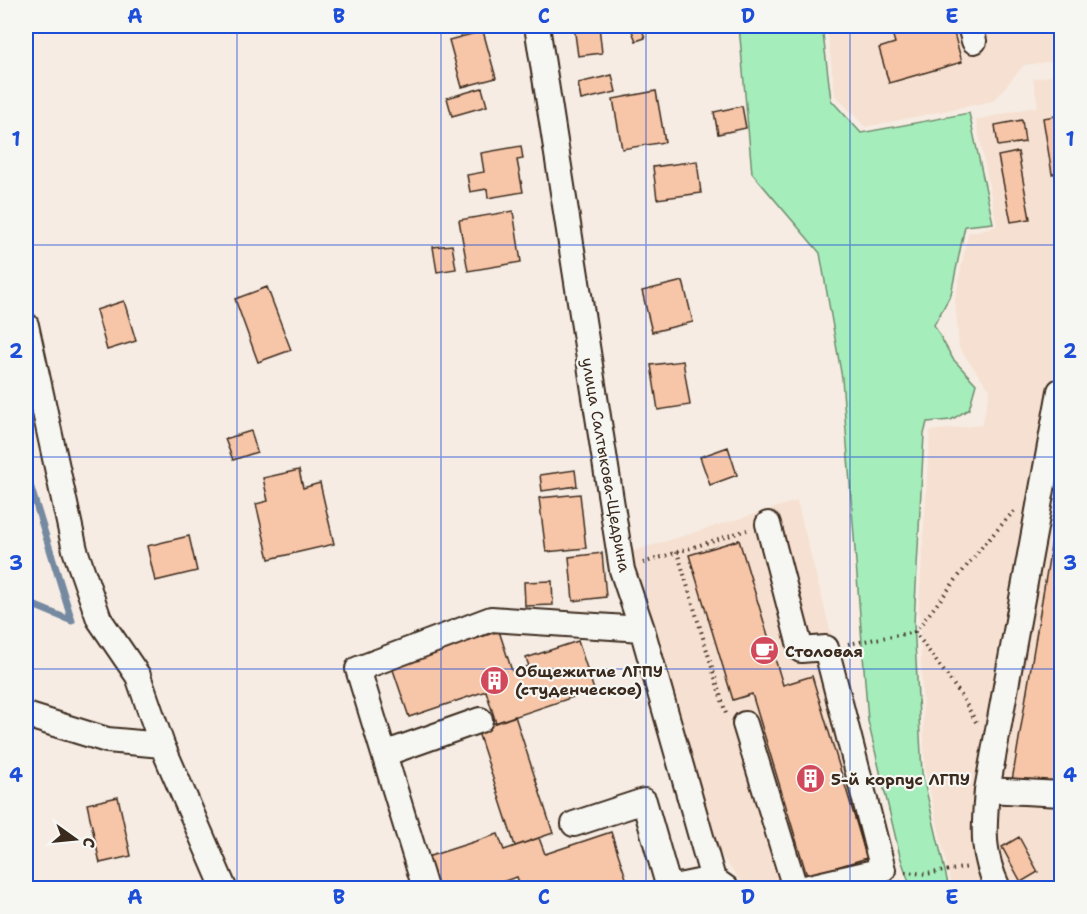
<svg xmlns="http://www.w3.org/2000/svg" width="1087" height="914" font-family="'Shantell Sans',sans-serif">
  <rect width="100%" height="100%" fill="#f6ece3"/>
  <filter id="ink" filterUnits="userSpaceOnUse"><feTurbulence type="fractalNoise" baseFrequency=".0167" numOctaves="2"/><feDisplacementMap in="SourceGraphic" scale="12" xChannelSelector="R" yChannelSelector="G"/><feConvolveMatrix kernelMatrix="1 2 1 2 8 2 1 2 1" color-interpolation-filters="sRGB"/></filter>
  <g filter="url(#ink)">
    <path fill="#f6e0d1" d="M827,26H1061V60L1024,65L993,101L865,127L835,95Z
      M1061,74V888H957L950,879L925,769L919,606L930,431L982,425L990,390L959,348L955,300L968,233L997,226L976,120L1038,106L1033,79Z
      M797,501L896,888H747L716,850L630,552Z"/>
    <path fill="#a5eebc" stroke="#708c6d" stroke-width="1.5" d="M739,26H822L831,100L861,133L969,113L993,223L965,226L951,294L934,325L953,359L976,384L969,409L951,420L927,422L924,434L914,623L922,773L948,884L951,888H911L900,856L868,721L842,378L820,253L752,173Z"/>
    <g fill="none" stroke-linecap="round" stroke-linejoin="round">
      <path stroke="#7589a0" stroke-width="7" d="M26,472L72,621L26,602"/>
    </g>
    <path fill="#f7c5a7" stroke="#3b2a1e" stroke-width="1.5" d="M574,26H599L602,53L578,56Z
      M630,26H641L645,38L636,41Z
      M890,26H952L962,62L889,83L879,48L895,43Z
      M483,31L496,78L462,87L449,40Z
      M612,75L616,92L581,100L578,83Z
      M482,88L487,106L452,116L447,98Z
      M656,91L665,142L622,149L613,99Z
      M742,106L746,128L718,134L714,112Z
      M1062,115V173L1052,174L1043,118Z
      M1022,120L1025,142L998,146L995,125Z
      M521,146L523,159L517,160L523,192L488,198L487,189L470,192L467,175L484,172L481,153Z
      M1018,152L1030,219L1011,222L998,156Z
      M697,161L701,193L657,199L653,167Z
      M513,211L521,262L468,271L459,220Z
      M452,245L456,269L437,272L433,247Z
      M683,281L693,322L652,332L642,291Z
      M267,287L291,350L258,362L235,299Z
      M124,301L136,341L107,350L96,310Z
      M683,361L690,405L658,410L651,365Z
      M251,431L257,452L233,460L225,439Z
      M728,447L737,475L710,485L700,457Z
      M299,470L303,488L320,483L334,544L269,559L256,504L268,501L263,478Z
      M575,470L577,486L542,491L540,475Z
      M1062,480V789L1012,781Z
      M580,494L586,548L546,552L539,498Z
      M189,536L197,571L155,581L147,546Z
      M739,540L783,685L812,676L867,858L807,876L752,694L733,700L689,555Z
      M602,553L606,597L573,601L569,557Z
      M552,581L553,605L525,606L524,582Z
      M499,631L512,671L529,666L526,658L578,641L594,690L496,723L486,691L409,717L392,667Z
      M515,716L553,833L515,846L477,729Z
      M118,797L131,856L100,863L87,804Z
      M611,832L628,884L615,888H521L517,877L482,888H437L427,857L498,834L504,850L539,838L545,854Z
      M1019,837L1038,872L1021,882L1002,847Z"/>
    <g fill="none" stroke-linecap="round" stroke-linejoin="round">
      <defs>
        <path id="minor" d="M537,26L622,570L642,629L713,879L726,888
          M970,26L974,41
          M26,325L75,550L99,619L138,676L162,745L224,888
          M1060,391L987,790L1062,794
          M768,524L801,650L826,648L883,870L805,888
          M26,715L107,740L162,745
          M745,724L795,888
          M384,754L480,720
          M987,790C984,829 981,852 998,888
          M574,824L644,801L669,888
          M425,888L358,669L491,619L642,629
          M669,888L713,879"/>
      </defs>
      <use href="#minor" stroke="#3b2a1e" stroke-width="28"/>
      <path stroke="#3b2a1e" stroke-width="4" stroke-dasharray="1.5 4.5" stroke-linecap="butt" d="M677,551L726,714
        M643,563L747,530
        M848,644L915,632
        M976,722L961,695L915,632L980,549L1014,511
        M905,872L926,874L969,867
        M899,882L908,888"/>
      <use href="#minor" stroke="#f6f6f2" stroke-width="24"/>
    </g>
  </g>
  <path fill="none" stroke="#1d4ed8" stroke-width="1.5" stroke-opacity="0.55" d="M237,26V888M441,26V888M646,26V888M850,26V888M26,245H1062M26,457H1062M26,669H1062"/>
  <defs>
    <symbol id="cafe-disc" viewBox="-11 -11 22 22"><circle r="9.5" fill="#d1495b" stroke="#f6f6f2"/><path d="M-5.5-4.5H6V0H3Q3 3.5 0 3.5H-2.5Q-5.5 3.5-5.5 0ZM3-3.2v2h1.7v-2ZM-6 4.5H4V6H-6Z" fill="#fff"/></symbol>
    <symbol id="building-disc" viewBox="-11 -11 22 22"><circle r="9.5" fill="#d1495b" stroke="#f6f6f2"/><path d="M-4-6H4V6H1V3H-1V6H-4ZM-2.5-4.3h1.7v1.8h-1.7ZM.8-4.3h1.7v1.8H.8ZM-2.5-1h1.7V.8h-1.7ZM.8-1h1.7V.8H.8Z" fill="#fff"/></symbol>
  </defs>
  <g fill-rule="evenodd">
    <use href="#cafe-disc" x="748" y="634" width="33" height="33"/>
    <use href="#building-disc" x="478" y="664" width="33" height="33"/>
    <use href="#building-disc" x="794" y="762" width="33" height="33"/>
  </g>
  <g text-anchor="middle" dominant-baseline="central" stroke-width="4.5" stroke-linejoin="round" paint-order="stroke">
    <g font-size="16" fill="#3b2a1e" stroke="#f6f6f2">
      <text transform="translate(606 465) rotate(80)">улица Салтыкова-Щедрина</text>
    </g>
    <g font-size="16" font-weight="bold" fill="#3b2a1e" stroke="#f6f6f2" text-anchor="start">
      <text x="785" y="651">Столовая</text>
      <text x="515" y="671">Общежитие ЛГПУ<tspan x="515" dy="18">(студенческое)</tspan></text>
      <text x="831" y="779">5-й корпус ЛГПУ</text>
    </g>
  </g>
  <rect width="1087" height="914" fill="none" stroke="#f6f6f2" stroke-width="66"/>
  <g transform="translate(75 839) rotate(105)" stroke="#f6f6f2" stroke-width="4.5" paint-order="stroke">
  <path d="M0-4.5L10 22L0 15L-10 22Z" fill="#3b2a1e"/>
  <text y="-9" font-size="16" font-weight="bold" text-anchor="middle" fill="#3b2a1e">С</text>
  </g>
  <rect x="33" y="33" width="1021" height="848" fill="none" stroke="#1d4ed8" stroke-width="2"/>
  <g font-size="20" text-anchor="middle" font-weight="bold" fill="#1d4ed8">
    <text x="135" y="23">A</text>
    <text x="339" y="23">B</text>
    <text x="544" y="23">C</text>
    <text x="748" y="23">D</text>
    <text x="952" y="23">E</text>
    <text x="16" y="146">1</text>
    <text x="1070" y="146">1</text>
    <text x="16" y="358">2</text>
    <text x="1070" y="358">2</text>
    <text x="16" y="570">3</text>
    <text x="1070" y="570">3</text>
    <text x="16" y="782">4</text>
    <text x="1070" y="782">4</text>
    <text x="135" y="904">A</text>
    <text x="339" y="904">B</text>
    <text x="544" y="904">C</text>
    <text x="748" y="904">D</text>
    <text x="952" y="904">E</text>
  </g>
</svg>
